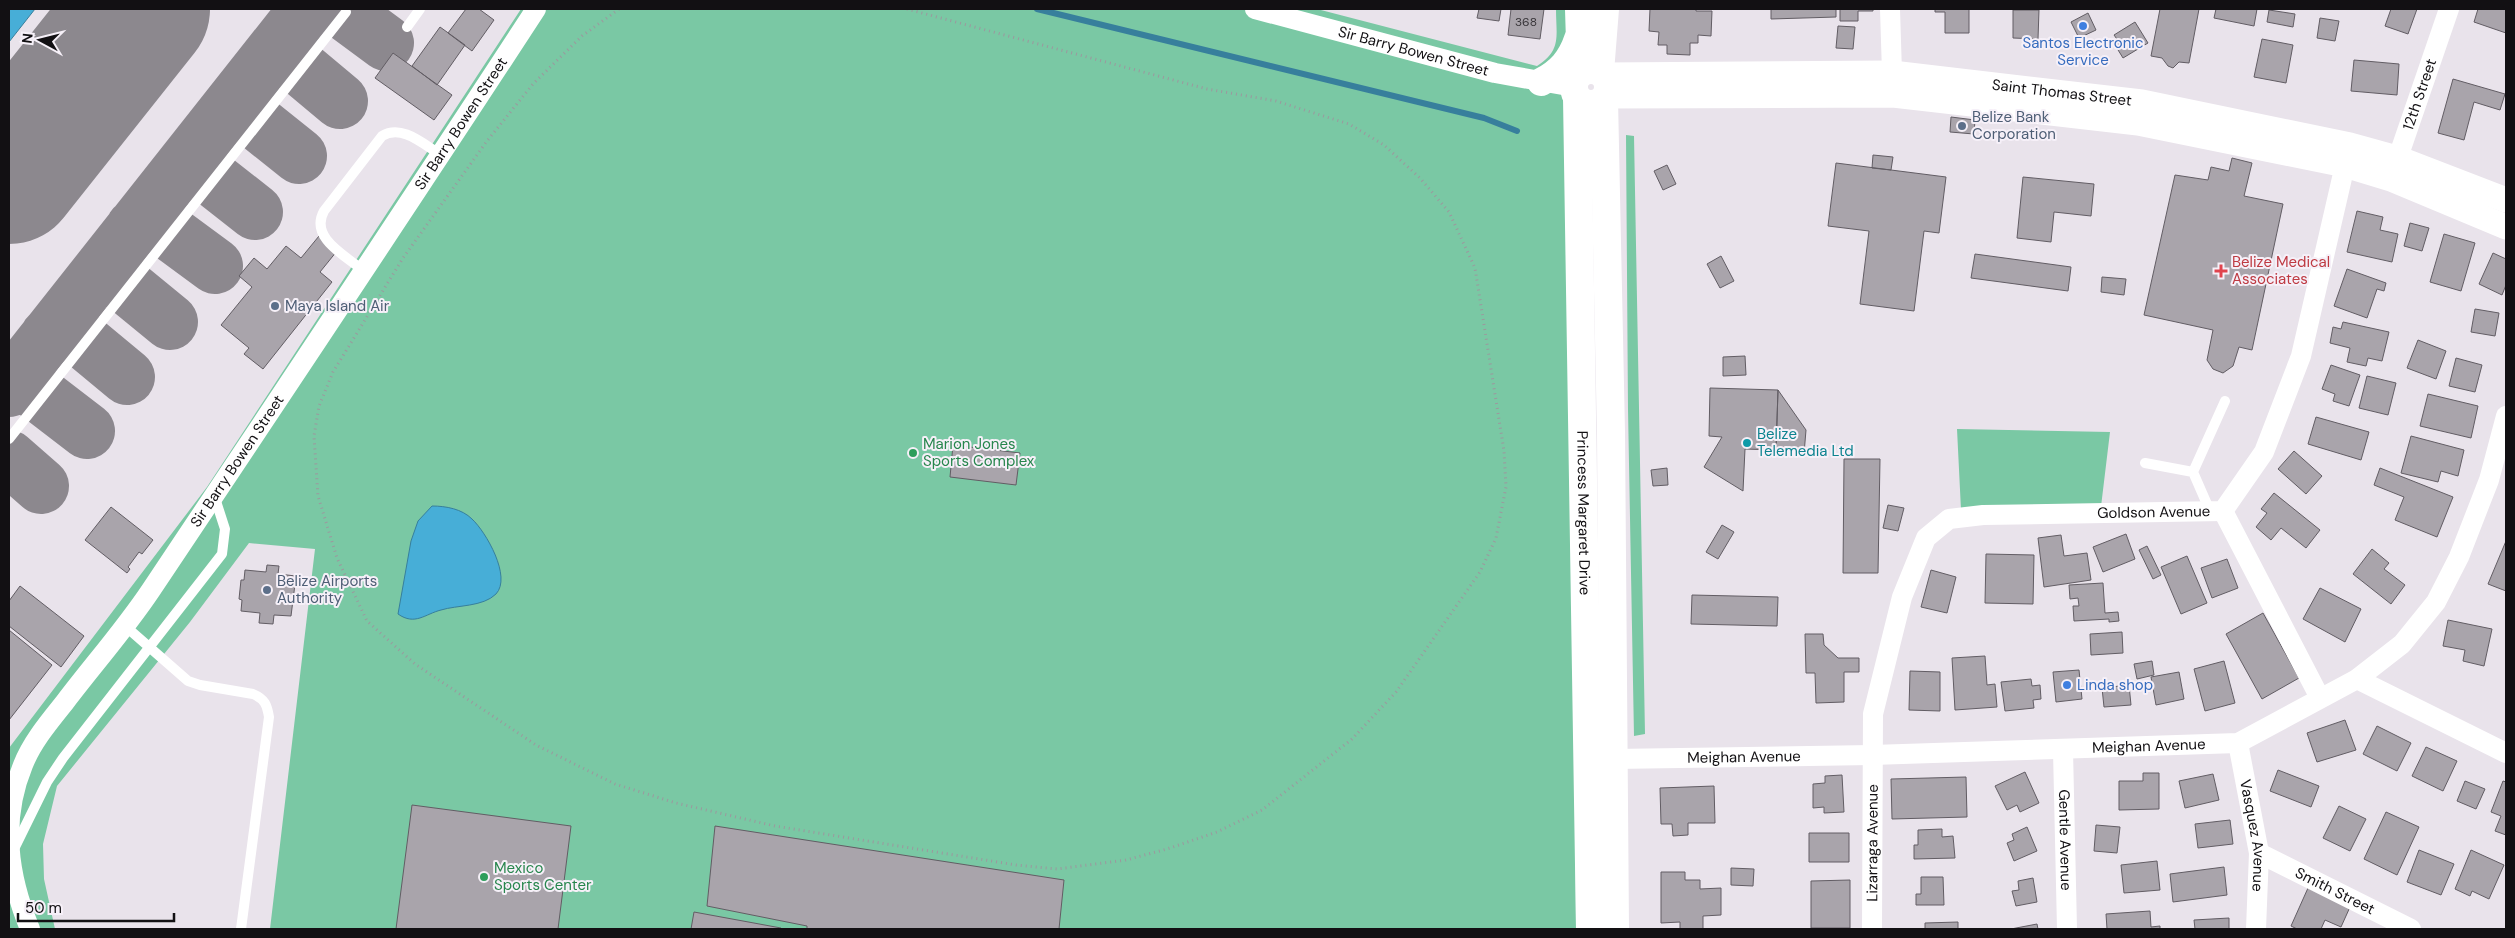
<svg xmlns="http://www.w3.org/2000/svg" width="2515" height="938" font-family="'DM Sans',sans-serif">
  <rect width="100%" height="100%" fill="#e9e3eb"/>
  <path fill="#7ac8a4" d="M521,9H1317L1537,66C1562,50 1556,36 1556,9H1570L1576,929H270L315,549L249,543L190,622L57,786L43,844L44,879L55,929H9V748L207,487Z
    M1626,135L1634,136L1645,734L1634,736L1628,409Z
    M1957,429L2110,432L2100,515L1961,510Z"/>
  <path fill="#47aed7" stroke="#377f9c" d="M9,9H35L9,42Z
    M432,506C446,506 462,509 472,519C486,532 512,577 496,594C483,607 457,605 441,610C425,614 415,626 398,614L411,541L418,521Z"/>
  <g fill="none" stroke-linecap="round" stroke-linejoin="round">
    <path stroke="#377f9c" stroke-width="6" d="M1037,9L1484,118L1517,131"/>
    <path stroke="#8c888e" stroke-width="56" d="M340,9L386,43
      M265,63L283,59L291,60L340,101
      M221,119L236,113L249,116L299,156
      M178,173L187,168H199L255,212
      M134,227L150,223L158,224L215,266
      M92,281L112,279L120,281L170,322
      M48,336L67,333L80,338L127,377
      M9,386L307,9
      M9,389L19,386L31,388L87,431
      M9,458L41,486"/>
    <path stroke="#8c888e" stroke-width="140" d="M9,174L140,9"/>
  </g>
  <path fill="#a9a4ab" stroke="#625d64" d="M466,9H479L494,20L472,51L448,33Z
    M1479,9H1501L1499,21L1477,18Z
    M1511,9H1544L1540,39L1508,35Z
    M1650,9H1696V11H1712L1711,36L1698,35V43H1690V55L1667,54V45H1658L1659,32L1649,31Z
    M1771,9H1836V17L1771,19Z
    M1840,9H1873V11H1858V21H1840Z
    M1935,9H1969V33H1945V12H1935Z
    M2160,9H2199L2189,63L2179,62L2173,68L2168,66L2162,58L2151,56Z
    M2216,9H2257L2254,26L2214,18Z
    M2391,9H2417L2408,34L2385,26Z
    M2478,9H2506V33L2474,22Z
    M2013,10H2039L2038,39L2013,38Z
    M2269,10L2295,14L2293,27L2267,22Z
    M2088,13L2096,30L2079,38L2071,22Z
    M2320,18L2339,21L2335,41L2317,38Z
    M2135,22L2148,43L2123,58L2115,45L2119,42L2114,35Z
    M1838,26L1855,27L1853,49L1836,48Z
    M440,27L465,45L437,85L412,66Z
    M2262,39L2293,45L2286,83L2254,77Z
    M393,53L452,95L434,120L375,78Z
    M2354,60L2399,64L2397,95L2351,91Z
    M2453,79L2505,94L2500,110L2474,102L2464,140L2438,133Z
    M1951,117L1975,120L1974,134L1950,132Z
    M1873,155L1893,157L1891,170L1872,168Z
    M2232,158L2252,163L2244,196L2283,204L2252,350L2239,347L2233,366L2223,373L2213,369L2207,360L2213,330L2144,315L2175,175L2208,180L2211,167L2229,171Z
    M1836,163L1946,177L1939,233L1924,231L1914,311L1860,304L1869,231L1828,226Z
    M1667,165L1676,184L1663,190L1654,171Z
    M2023,177L2094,184L2091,216L2054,212L2051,242L2017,238Z
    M2357,211L2383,217L2380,230L2398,234L2392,262L2347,252Z
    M2410,223L2429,228L2422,251L2404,246Z
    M2444,234L2475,243L2461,291L2430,282Z
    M319,236L337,251L320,272L332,282L263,369L244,354L249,348L221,325L252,287L239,276L254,258L267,269L286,246L301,258Z
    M2493,253L2506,259V285L2502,295L2479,284Z
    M1975,254L2071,267L2068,291L1971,278Z
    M1721,256L1734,281L1720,288L1707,264Z
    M2347,269L2386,283L2384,291L2377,289L2367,318L2334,306Z
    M2102,277L2126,279L2124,295L2101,292Z
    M2475,309L2499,313L2495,336L2471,332Z
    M2343,322L2389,332L2382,361L2368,358L2366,366L2347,362L2350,348L2330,343L2333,327L2341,329Z
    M2418,340L2446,351L2436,379L2407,368Z
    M1745,356L1746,375L1723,376V357Z
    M2456,358L2482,365L2475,392L2449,386Z
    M2331,365L2360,375L2349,406L2333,401L2335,394L2322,389Z
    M2367,376L2396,383L2388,415L2359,408Z
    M1710,388L1778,390L1776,450L1745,449L1743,491L1704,467L1722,437L1709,436Z
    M1778,390L1806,430L1804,454L1776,450Z
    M2428,394L2478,406L2471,438L2420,426Z
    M2316,417L2369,432L2361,460L2308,444Z
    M2411,436L2464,450L2458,476L2441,471L2438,482L2401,473Z
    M953,445L1020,453L1016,485L950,477Z
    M2294,451L2322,476L2306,494L2278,469Z
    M1844,459H1880L1878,573H1843Z
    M1667,468L1668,485L1653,486L1651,470Z
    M2380,468L2453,497L2437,537L2395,520L2404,497L2374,485Z
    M2274,493L2320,530L2306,548L2281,528L2271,540L2256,527L2267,513L2261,509Z
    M1888,505L1904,508L1898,531L1883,528Z
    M111,507L153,540L142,554L139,552L128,567L130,569L127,573L85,540Z
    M1722,525L1734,532L1718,559L1706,552Z
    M2126,534L2135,559L2103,572L2093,547Z
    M2061,535L2064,556L2087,553L2091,580L2044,587L2038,538Z
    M2506,541V591L2488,584Z
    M2147,546L2161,575L2153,579L2139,550Z
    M2372,549L2389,563L2384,569L2405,585L2391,604L2353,574Z
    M1986,554L2034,555L2033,604L1985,603Z
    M2187,556L2207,603L2181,614L2161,567Z
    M2227,559L2238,588L2212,598L2201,568Z
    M267,565L279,566L278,574L296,576L291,616L274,615L273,624L259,623L260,613L241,611L242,600L239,599L241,580H244L245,570L266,572Z
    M1931,570L1956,577L1947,613L1921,607Z
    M2103,583L2105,613L2118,612L2119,621L2109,622V619L2074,621L2073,606H2079L2078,598L2070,599L2069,585Z
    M20,586L84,636L61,667L9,626V601Z
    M2320,588L2361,609L2345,642L2303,619Z
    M1692,595L1778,597L1777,626L1691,624Z
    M2263,613L2299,678L2262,699L2226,634Z
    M2448,620L2492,629L2484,666L2463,661L2465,650L2443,646Z
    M9,630L52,665L9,720Z
    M2122,632L2123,653L2091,655L2090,634Z
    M1805,634H1823L1824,645L1838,658H1859V672H1844V702L1816,703L1815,673H1806Z
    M1985,656L1987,685L1995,684L1997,707L1955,710L1952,658Z
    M2152,661L2154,675L2137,679L2134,664Z
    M2224,661L2235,703L2205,711L2194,669Z
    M2079,670L2082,699L2056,702L2053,672Z
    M1910,671L1940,672V711L1909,710Z
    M2179,672L2184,699L2156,705L2151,677Z
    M2031,679L2032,686L2040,685L2041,699L2033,700L2034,708L2005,711L2001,682Z
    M2129,685L2131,705L2104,707L2102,688Z
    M2345,720L2356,750L2317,762L2307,733Z
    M2377,726L2411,743L2397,771L2363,754Z
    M2426,747L2457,761L2443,791L2412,776Z
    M2278,770L2319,786L2311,807L2270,791Z
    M2025,772L2039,803L2020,812L2017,805L2007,810L1995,786Z
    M2143,773H2159V809L2119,810V781H2143Z
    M2213,774L2219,800L2185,808L2179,781Z
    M1842,775L1844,812L1824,813V807L1813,808V784L1825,783V776Z
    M1966,777L1967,817L1892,819L1891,779Z
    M2465,781L2485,789L2476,809L2457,801Z
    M2503,781L2506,782V835L2495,831L2501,816L2491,812Z
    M1714,786L1715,823H1688V835L1673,836L1672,824H1661L1660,788Z
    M412,805L571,826L558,929H396Z
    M2339,806L2366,819L2350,851L2323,838Z
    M2386,812L2419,827L2397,875L2364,859Z
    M2230,820L2233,844L2198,848L2195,824Z
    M2096,825L2120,827L2117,853L2094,851Z
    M715,826L1064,880L1059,929H807V926L707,906Z
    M2027,827L2037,851L2014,861L2007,843L2014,840L2012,834Z
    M1942,829V837L1953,836L1955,858L1914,859V845H1918V830Z
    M1809,833H1849V862H1809Z
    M2419,850L2454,864L2441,895L2407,882Z
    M2471,850L2504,865L2489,899L2472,891L2470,896L2455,889Z
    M2157,861L2160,890L2124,893L2121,865Z
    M2224,867L2227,895L2173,902L2170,874Z
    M1731,868L1754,869L1753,886L1731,885Z
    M1661,872H1685V880H1700V889L1721,888V915L1703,916V929H1680V922L1661,923Z
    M1921,877H1943L1944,905H1916V894H1921Z
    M2033,878L2037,902L2016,906L2012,891L2019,890L2018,881Z
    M1850,880V928H1811V881Z
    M2308,888L2350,907L2341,927L2325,920L2321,929H2297L2291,926Z
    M2150,911L2151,927L2160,926V929H2107L2106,914Z
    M694,912L781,928L780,929H691Z
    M2229,918V929H2195L2194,920Z
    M1958,922V929H1925V923Z
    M2037,924L2038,929H2011Z"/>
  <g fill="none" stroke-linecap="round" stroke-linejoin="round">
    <path stroke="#9c989e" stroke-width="3" stroke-dasharray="1 4" stroke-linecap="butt" d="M619,9L582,36L533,84L487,141L403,258L333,372L319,406L314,436L318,496L337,558L367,621L415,664L536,745L615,784L676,803L775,826L1016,865L1057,869L1126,860L1167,849L1217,832L1262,810L1352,739L1396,692L1480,572L1496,538L1506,487L1504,451L1475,268L1449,212L1420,178L1384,145L1349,124L1276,101L1207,89L907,9"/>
    <path stroke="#fff" stroke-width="10" d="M407,27L420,9
      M364,271C346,256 309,238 324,211L382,136C402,124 423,144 441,155
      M9,439L346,12
      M2145,463L2193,472L2210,511
      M2193,472L2225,401
      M124,625L188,681L200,685L253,694C265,699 267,705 269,717L241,929
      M14,849L47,782L63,758L222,554L225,529L214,495"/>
    <g stroke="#fff" stroke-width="20">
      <path id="s1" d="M1255,9L1495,73L1574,87"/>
      <path d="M1890,9L1892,73"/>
      <path id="s2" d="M2393,172L2449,9"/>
      <path d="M2223,511L2320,698"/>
      <path d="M2357,679L2506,753"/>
      <path id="s3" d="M2238,743L2259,853L2256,929"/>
      <path id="s4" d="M2063,750L2067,929"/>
      <path id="s5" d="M1614,759L1872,755L2238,743L2357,679L2402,644L2436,602L2459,557L2489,480L2506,416"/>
      <path id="s6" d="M2259,853L2411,929"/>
      <path id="s7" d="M30,929C8,876 0,821 23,765C32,742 49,722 65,702C93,665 125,629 151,590C280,397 409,204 536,9"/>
      <path id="s8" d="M1872,929L1873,714L1902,597L1926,538L1949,519L1983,515L2223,511L2264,452L2301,356L2348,152"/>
    </g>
    <g stroke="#fff" stroke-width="25">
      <path id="s9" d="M1604,75L1892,73L2142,102L2350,145L2397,158L2506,200"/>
      <path d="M1606,96L1893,95L2138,123L2345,165L2391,179L2506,227"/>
    </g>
    <g stroke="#fff" stroke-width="28">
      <path d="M1579,9L1581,73"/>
      <circle cx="1591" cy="87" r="17"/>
      <path d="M1600,72L1605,9"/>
      <path d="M1541,82C1560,72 1571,60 1578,39"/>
      <path id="s10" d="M1577,97L1590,929"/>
      <path d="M1604,99L1611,432L1615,929"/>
    </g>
  </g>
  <g fill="#3f7fe0" stroke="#f6f0f8" stroke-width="2">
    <circle cx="2083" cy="26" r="5"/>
    <circle cx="2067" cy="685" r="5"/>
  </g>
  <g fill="#5c6f8a" stroke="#f6f0f8" stroke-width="2">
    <circle cx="1962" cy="126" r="5"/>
    <circle cx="275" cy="306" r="5"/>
    <circle cx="267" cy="590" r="5"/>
  </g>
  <path fill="#e0444e" stroke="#f6f0f8" stroke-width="2" d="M2218.5 263.5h5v5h5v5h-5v5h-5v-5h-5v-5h5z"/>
  <circle fill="#0f9aa8" stroke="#f6f0f8" stroke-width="2" cx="1747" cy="443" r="5"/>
  <g fill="#2e9e5b" stroke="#f6f0f8" stroke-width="2">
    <circle cx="913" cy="453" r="5"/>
    <circle cx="484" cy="877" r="5"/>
  </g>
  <g text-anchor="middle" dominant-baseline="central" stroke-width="4" stroke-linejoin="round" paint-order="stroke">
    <g font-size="12" fill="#383539">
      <text x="1526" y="22">368</text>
    </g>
    <g font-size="15" fill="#366cbe" stroke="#f6f0f8">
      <text x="2083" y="43">Santos Electronic<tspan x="2083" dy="17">Service</tspan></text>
      <text x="2077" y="685" text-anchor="start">Linda shop</text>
    </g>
    <g font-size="15" fill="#121013" stroke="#f6f0f8">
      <text stroke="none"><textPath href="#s1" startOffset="164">Sir Barry Bowen Street</textPath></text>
      <text stroke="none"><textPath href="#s9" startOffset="459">Saint Thomas Street</textPath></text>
      <text stroke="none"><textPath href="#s2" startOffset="82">12th Street</textPath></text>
      <text stroke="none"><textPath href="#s7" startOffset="946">Sir Barry Bowen Street</textPath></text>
      <text stroke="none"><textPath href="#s7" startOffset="541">Sir Barry Bowen Street</textPath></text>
      <text stroke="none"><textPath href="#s8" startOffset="634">Goldson Avenue</textPath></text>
      <text stroke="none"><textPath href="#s10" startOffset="416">Princess Margaret Drive</textPath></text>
      <text stroke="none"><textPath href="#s5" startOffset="535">Meighan Avenue</textPath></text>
      <text stroke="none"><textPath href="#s5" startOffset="130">Meighan Avenue</textPath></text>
      <text stroke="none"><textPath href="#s3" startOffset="94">Vasquez Avenue</textPath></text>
      <text stroke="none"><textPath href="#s4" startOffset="90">Gentle Avenue</textPath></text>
      <text stroke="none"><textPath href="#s8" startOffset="86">Lizarraga Avenue</textPath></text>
      <text stroke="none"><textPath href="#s6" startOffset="85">Smith Street</textPath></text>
    </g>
    <g font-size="15" fill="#4e5e75" stroke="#f6f0f8" text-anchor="start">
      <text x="1972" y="117">Belize Bank<tspan x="1972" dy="17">Corporation</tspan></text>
      <text x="285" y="306">Maya Island Air</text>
      <text x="277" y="581">Belize Airports<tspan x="277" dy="17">Authority</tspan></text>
    </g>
    <g font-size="15" fill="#be3a42" stroke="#f6f0f8" text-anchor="start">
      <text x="2232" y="262">Belize Medical<tspan x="2232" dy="17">Associates</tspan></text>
    </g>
    <g font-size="15" fill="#0d838f" stroke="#f6f0f8" text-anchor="start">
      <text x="1757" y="434">Belize<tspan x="1757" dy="17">Telemedia Ltd</tspan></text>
    </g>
    <g font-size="15" fill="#27864d" stroke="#f6f0f8" text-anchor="start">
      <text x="923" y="444">Marion Jones<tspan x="923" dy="17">Sports Complex</tspan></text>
      <text x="494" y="868">Mexico<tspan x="494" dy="17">Sports Center</tspan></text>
    </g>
  </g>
  <rect width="2515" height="938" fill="none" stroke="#121013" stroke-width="20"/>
  <g transform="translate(40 40) rotate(277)" stroke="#f6f0f8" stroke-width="4" paint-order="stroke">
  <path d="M0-4L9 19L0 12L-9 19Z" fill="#121013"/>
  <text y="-8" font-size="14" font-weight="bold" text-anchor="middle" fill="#121013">N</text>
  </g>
  <path d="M18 913v8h156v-8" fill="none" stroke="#121013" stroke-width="2.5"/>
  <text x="25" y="913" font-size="15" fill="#121013" stroke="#f6f0f8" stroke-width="4" paint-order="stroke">50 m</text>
</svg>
